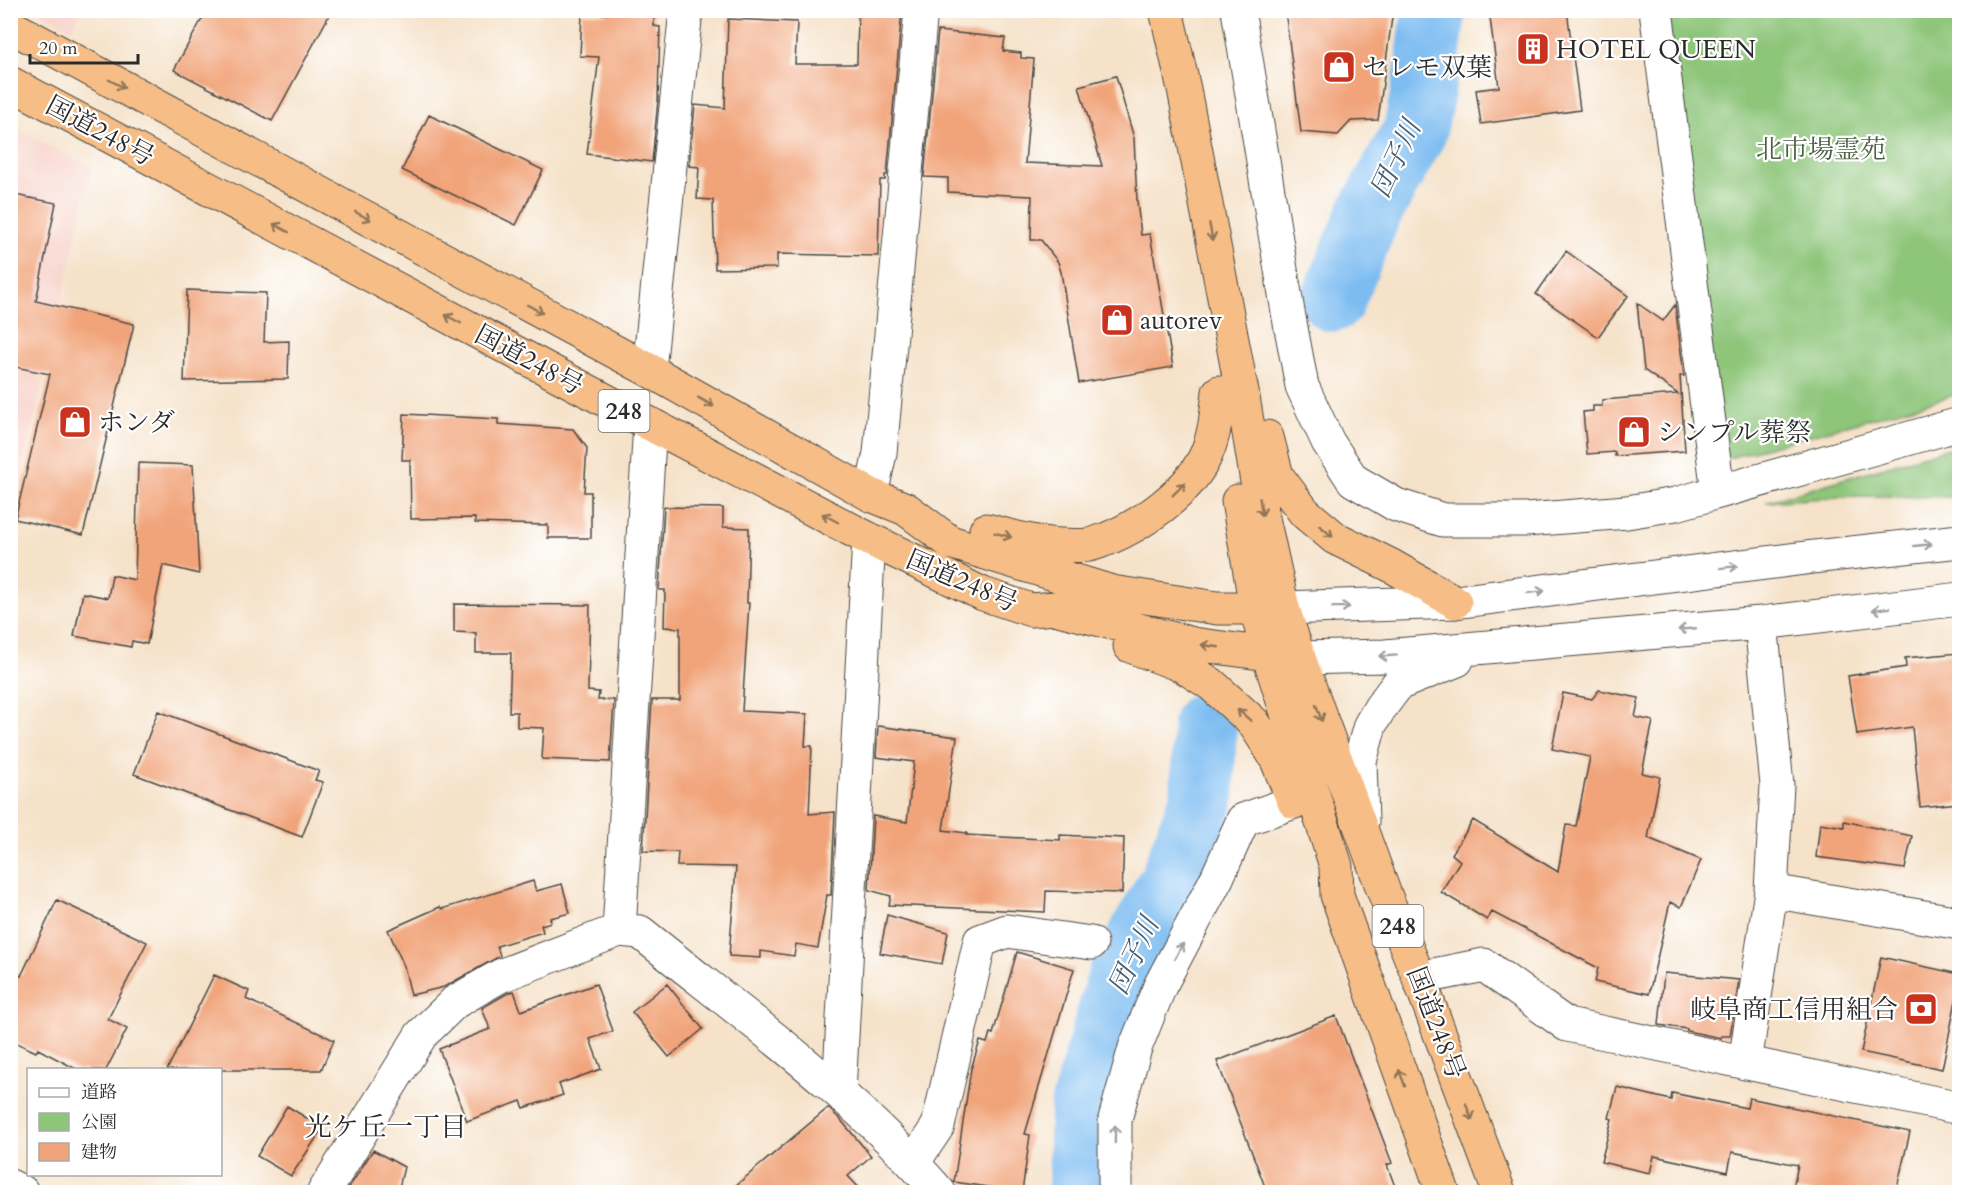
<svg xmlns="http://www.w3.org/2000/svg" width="1970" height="1203" font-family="Cardo,'Noto Serif JP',serif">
  <rect width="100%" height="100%" fill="#fff"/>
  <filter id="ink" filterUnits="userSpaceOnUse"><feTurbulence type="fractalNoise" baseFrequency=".0167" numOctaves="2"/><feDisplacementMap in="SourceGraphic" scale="12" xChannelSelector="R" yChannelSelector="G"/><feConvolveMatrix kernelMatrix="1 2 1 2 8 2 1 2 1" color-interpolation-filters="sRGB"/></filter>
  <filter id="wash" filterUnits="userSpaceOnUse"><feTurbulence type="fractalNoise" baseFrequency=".008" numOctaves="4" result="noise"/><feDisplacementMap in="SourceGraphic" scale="24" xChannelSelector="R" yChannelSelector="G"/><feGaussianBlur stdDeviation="1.35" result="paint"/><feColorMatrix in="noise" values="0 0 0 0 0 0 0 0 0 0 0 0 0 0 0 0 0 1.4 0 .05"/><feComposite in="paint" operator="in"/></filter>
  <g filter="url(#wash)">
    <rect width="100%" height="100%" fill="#f5e2c9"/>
    <path fill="#f7d1c8" d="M38,11H82L72,29Z
      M11,126L92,168L11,519Z"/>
    <path fill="#8dc579" stroke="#5c7852" stroke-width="1.5" d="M1665,11H1959V394L1721,460Z
      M1959,445V497L1855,496L1766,502Z"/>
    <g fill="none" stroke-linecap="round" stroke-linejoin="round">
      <path stroke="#7cbcf1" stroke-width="64" d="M1333,300L1369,214L1415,131L1426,75L1434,10
        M1080,1192L1082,1107L1121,971L1172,879L1202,799L1205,724"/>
    </g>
    <g id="blocks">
      <path fill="#f1a47a" d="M207,10H332L272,121L174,70Z
        M607,10H654V26L660,27L658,100L652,162L587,154L599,57L580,56L582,13L607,14Z
        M858,10H902L887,175H885V180H880L878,256L777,254V268L715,269L713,200L697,199L699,167L689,166L695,105L725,108L728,19L797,22L795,64H857Z
        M1285,10H1393L1378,120L1351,121L1338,135L1301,132Z
        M1489,10H1567L1580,110L1481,124L1476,90L1499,87Z
        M938,31L1005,38L1003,51L1021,53V58L1034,59L1025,163L1102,166L1079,86L1116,76L1134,138L1137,201L1141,235L1150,234L1173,367L1079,383L1061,272L1058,262L1041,240H1031L1032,196L948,192V178L924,177Z
        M429,115L543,170L516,225L402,170Z
        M10,194L56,203L36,301L134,324L83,535L15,519L50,374L10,366Z
        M1566,251L1628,296L1598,337L1536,294Z
        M187,290L266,293L264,342L289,341L288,379L184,381Z
        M1637,303L1663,321L1675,305L1684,376H1680L1685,451L1615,456V452L1587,454L1583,412L1593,411V406H1602V400L1678,394L1644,370Z
        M404,414L498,419V424L573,429L587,448L584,492H591V538H548V525L475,523V518L411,519L410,460H402Z
        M138,463L193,465L199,574L163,565L147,644L132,641L131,647L74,636L83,593L108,598L112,575L135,580Z
        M664,507L723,508V527L749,528L747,603H749L742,711L807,714L805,746H812L809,814L835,812L831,895H827L818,948L796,944L794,956L761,951V958L729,956L736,867L677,866L678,852L643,851L652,700H680V628L664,627L665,590H659Z
        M454,604L590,605L588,691L599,692L598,700H614L610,762L542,759L544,728L517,727V712H509L511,653H476V633L454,632Z
        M1959,653V803L1920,807L1912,727L1857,735L1848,676L1906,667L1905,658Z
        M1599,690L1639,698L1635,717L1653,721L1642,773L1660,777L1648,838L1701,860L1681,907L1670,902L1649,994L1595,982L1598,968L1492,912L1487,920L1441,892L1460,861L1452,854L1473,820L1558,872L1566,825L1576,826L1590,757L1552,749L1563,693L1592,699Z
        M158,711L319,771L315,780L323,782L302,837L134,774Z
        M878,726L957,737L943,830L967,833L966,835L1060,840V835L1124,838L1122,893L1046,891L1045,912L889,905L891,896L869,890L873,816L907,822L914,762L876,757Z
        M1844,821L1912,836L1905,869L1816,857L1820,823L1844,827Z
        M533,881L536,891L562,884L570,913L550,918L551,922L541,925L543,932L497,946L500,956L444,987L411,995L404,966L388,930L440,907L442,909Z
        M57,900L147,942L108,1019L127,1029L106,1070H78L38,1049L36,1052L10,1040V971L21,976Z
        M887,915L948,932L942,964L880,953Z
        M1017,952L1074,969L1025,1134L1030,1135L1022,1192L954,1182L971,1069L980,1041L987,1043L990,1033L993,1034Z
        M1881,957L1959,974V986L1942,1069L1861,1052Z
        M1664,973L1739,980L1730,1036H1721V1038L1687,1031V1029L1659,1025Z
        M214,975L249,991L246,999L334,1040L321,1070H167Z
        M596,984L613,1031L590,1039L601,1069L559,1084L563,1095L524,1108L521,1101L467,1121L439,1049L490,1029L482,1008L508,993L514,991L521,1011Z
        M667,984L703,1029L669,1057L632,1012Z
        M1336,1016L1392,1163L1387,1165L1397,1192H1267L1217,1061Z
        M1617,1087L1671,1100L1672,1093L1747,1108L1749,1098L1910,1132L1896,1192H1792L1798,1165L1732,1152L1728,1172L1654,1156L1650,1173L1601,1162L1612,1119L1609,1118Z
        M287,1106L323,1128L291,1176L257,1156Z
        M828,1108L840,1119L871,1156L848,1176L863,1192H728Z
        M373,1150L404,1167L398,1192H346Z"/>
    </g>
  </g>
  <g filter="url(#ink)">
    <use href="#blocks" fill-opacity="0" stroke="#494643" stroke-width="1.5"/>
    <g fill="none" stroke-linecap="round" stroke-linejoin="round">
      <defs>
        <path id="minor" d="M1238,10L1288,312L1302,386L1328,442L1353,480L1396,505L1443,520H1526L1627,512L1676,504L1960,424
          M1656,10L1718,492
          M649,370L686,10
          M871,495L880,453L921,10
          M1283,608L1455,602L1813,557L1960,541
          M1271,654L1299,658L1385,656L1761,623L1960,599
          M1362,822L1360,761L1370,725L1380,708L1398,684L1457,660
          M1771,891L1960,923
          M619,930L650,424
          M1419,978L1484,965L1567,1025L1960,1108
          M1745,1063L1771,891L1777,785L1761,623
          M839,1092L869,539
          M913,1163L938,1126L980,941L1007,931L1091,943
          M10,1186L22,1192
          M324,1192L421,1035L455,1002L500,976L619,930L640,932C743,1015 852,1092 939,1192
          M1115,1192V1119L1135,1048L1160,986L1217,878L1243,820L1294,802"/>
        <path id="highway" d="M1166,10L1184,89L1243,397L1263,518L1283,608L1299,658L1384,892L1419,978L1499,1192
          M10,26L649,370L871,495L906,509L950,542L1112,592L1217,608H1283
          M10,83L650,424L869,539L983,594L1031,610L1055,608L1193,644L1268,654
          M1267,437L1277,476L1305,513L1335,538L1390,565L1455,602
          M1238,501L1256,608L1268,654L1336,866L1337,895L1443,1192
          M986,530C1019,539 1054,548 1089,545C1095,544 1101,541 1107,539C1143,524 1186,494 1204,459C1215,437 1216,416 1219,392
          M1130,646L1183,666L1211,684L1254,723L1276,758L1294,802"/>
      </defs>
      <use href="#minor" stroke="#494643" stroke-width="35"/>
      <use href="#highway" stroke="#494643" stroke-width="35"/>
      <use href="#minor" stroke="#fff" stroke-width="33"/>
      <use href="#highway" stroke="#f6be86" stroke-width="33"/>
    </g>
    <defs><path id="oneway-shaft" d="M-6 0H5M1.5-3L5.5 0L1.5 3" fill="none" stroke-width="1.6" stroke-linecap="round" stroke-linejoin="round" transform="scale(1.5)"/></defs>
    <g stroke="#907458">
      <use href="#oneway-shaft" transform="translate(117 84) rotate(28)"/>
      <use href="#oneway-shaft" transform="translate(363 216) rotate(28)"/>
      <use href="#oneway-shaft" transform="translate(281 228) rotate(-152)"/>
      <use href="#oneway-shaft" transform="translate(1211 232) rotate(79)"/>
      <use href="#oneway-shaft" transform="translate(535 309) rotate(28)"/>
      <use href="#oneway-shaft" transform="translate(453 319) rotate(-152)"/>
      <use href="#oneway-shaft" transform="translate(706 402) rotate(29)"/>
      <use href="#oneway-shaft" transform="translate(1179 489) rotate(-45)"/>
      <use href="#oneway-shaft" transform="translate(1261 507) rotate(81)"/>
      <use href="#oneway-shaft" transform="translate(830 518) rotate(-152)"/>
      <use href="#oneway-shaft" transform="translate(1326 531) rotate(40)"/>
      <use href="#oneway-shaft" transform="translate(1003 535) rotate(15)"/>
      <use href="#oneway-shaft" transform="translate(1210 646) rotate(-172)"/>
      <use href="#oneway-shaft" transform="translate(1319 713) rotate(70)"/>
      <use href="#oneway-shaft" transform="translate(1244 715) rotate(-139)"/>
      <use href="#oneway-shaft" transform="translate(1402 1078) rotate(-110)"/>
      <use href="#oneway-shaft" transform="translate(1469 1112) rotate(70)"/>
    </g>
    <g stroke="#a0a0a0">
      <use href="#oneway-shaft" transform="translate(1923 545) rotate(-6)"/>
      <use href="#oneway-shaft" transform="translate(1729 567) rotate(-7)"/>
      <use href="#oneway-shaft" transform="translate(1536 592) rotate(-7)"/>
      <use href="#oneway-shaft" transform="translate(1341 607) rotate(-1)"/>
      <use href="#oneway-shaft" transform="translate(1881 609) rotate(173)"/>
      <use href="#oneway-shaft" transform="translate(1687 629) rotate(175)"/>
      <use href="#oneway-shaft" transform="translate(1388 656) rotate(176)"/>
      <use href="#oneway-shaft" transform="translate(1179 951) rotate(-61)"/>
      <use href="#oneway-shaft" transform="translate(1115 1134) rotate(-89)"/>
    </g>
  </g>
  <defs>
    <symbol id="building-square" viewBox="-11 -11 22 22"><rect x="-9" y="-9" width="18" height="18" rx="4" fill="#c8321e" stroke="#fff"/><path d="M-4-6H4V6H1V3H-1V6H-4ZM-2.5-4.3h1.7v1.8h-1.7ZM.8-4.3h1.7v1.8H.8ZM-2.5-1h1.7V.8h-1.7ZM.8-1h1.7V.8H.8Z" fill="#fff"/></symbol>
    <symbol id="shop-square" viewBox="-11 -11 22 22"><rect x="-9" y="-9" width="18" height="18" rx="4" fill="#c8321e" stroke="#fff"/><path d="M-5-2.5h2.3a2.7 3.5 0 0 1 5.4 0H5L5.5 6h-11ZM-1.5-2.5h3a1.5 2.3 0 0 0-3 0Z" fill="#fff"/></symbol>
    <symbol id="bank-square" viewBox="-11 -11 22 22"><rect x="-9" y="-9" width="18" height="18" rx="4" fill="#c8321e" stroke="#fff"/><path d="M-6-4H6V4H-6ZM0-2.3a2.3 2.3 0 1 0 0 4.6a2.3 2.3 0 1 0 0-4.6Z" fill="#fff"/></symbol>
  </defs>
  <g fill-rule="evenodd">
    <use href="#building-square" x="1514" y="30" width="38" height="38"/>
    <use href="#shop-square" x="1320" y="48" width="38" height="38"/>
    <use href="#shop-square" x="1098" y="301" width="38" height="38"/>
    <use href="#shop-square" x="56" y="403" width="38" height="38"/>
    <use href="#shop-square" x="1615" y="413" width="38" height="38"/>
    <use href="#bank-square" x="1902" y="990" width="38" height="38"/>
  </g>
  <g text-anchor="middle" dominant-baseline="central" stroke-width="4.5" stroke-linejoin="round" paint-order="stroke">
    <g fill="#fff" stroke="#6b6b6b" stroke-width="1.5">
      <rect x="598.5" y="390" width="51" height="42" rx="4.5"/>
      <rect x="1372.5" y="905" width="51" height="42" rx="4.5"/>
    </g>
    <g font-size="24" font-weight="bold" fill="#2b2b2b">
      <text x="624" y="411">248</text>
      <text x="1398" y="926">248</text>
    </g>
    <g font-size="26" fill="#2b2b2b" stroke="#fff" text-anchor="start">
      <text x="1556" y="49">HOTEL QUEEN</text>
      <text x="1362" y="67">セレモ双葉</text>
      <text x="1140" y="320">autorev</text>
      <text x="98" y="422">ホンダ</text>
      <text x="1657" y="432">シンプル葬祭</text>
      <text x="1898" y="1009" text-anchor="end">岐阜商工信用組合</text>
    </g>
    <g font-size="26" fill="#2b2b2b" stroke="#fff">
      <text transform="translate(100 131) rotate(28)">国道248号</text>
      <text transform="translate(529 360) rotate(28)">国道248号</text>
      <text transform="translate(962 581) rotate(23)">国道248号</text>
      <text transform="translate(1436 1023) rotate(69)">国道248号</text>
    </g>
    <g font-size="26" fill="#4d6146" stroke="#fff">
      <text x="1821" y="149">北市場霊苑</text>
    </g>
    <g font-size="27" font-style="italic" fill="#475e70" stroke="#fff">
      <text transform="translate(1396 159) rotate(-65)">団子川</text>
      <text transform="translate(1134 956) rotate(-65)">団子川</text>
    </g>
    <g font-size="27" fill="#2b2b2b" stroke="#fff">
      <text x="386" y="1127">光ケ丘一丁目</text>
    </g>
  </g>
  <rect width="1970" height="1203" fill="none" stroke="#fff" stroke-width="36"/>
  <rect x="27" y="1068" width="195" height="108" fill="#ffffff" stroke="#aaaaaa" stroke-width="1.5"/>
  <rect x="39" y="1088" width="30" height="9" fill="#ffffff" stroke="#aaaaaa" stroke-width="1.5"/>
  <text x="81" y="1098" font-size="18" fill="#2b2b2b">道路</text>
  <rect x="39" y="1113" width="30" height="18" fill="#8dc579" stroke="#aaaaaa" stroke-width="1.5"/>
  <text x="81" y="1128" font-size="18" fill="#2b2b2b">公園</text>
  <rect x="39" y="1143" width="30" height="18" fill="#f1a47a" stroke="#aaaaaa" stroke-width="1.5"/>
  <text x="81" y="1158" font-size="18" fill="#2b2b2b">建物</text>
  <path d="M30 54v9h108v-9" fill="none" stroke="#2b2b2b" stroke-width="3"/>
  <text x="39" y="54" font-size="18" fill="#2b2b2b" stroke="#ffffff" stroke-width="4.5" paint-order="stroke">20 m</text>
</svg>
